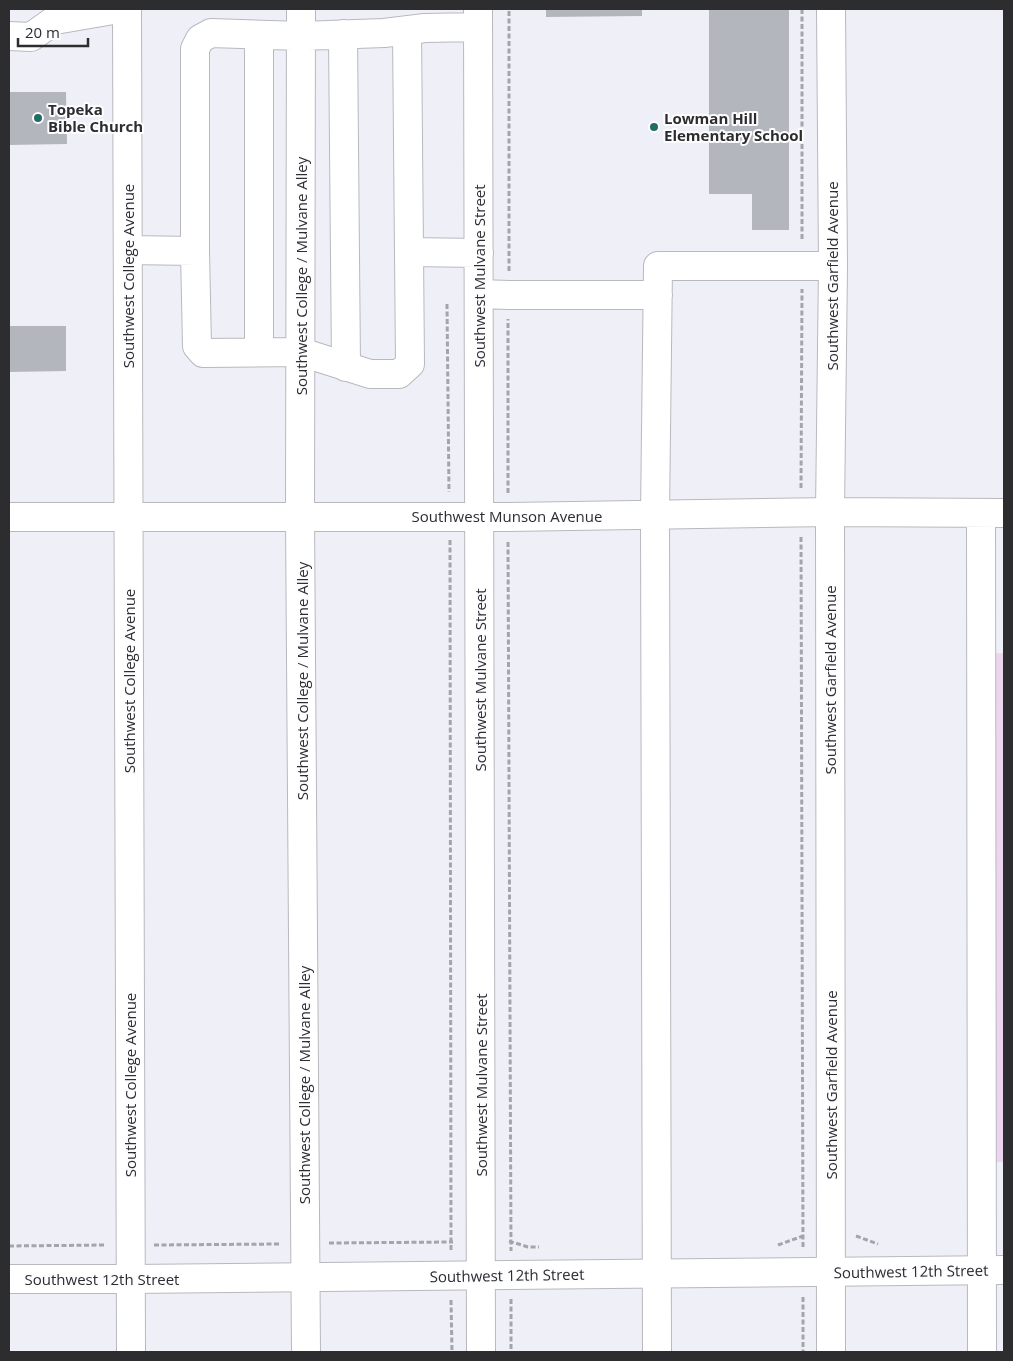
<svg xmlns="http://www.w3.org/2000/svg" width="1013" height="1361" font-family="'Open Sans',sans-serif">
  <rect width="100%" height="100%" fill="#eff0f7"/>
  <path fill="#edd4ef" d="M1004,653V1162H985L982,654Z"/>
  <path fill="#b3b6bc" d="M546,9H642V16L546,17Z
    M709,9H789V230H752V194H709Z
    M9,92H66L67,144L9,145Z
    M9,326H66V371L9,372Z"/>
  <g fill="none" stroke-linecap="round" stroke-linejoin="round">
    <defs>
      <path id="minor" d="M127,9L131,1352
        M301,9L300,517L306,1352
        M478,9L481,1352
        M343,34L346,367
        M259,35V352
        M9,36L31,37L55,20L119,9
        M128,250L195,251L197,346L203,353L301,352L370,374H399L410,364L407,30
        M195,251V49L200,39L211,33L301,36L384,33L425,28L478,27
        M409,252L479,253
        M479,294L509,295H658
        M981,513L982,1352
        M9,517H508L830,512L1004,513
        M657,1352L655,515L658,266H833
        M831,1352L830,512L833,266L831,9"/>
      <path id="major" d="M9,1279H131L1004,1270"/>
    </defs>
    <use href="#minor" stroke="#b8b9bf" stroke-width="30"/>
    <use href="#major" stroke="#b8b9bf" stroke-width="30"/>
    <path stroke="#a4a5ab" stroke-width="3" stroke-dasharray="5 2.5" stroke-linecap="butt" d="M802,9V241
      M509,271V9
      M447,304L449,492
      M801,488L802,289
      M508,493V319
      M801,537L803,1248
      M450,540L451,1252
      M508,542L511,1251
      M856,1236L878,1244
      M509,1241L528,1247H539
      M329,1243L453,1242
      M154,1245L281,1244
      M778,1245L803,1236
      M9,1246L106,1245
      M803,1297V1352
      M511,1299V1352
      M451,1300L452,1352"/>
    <use href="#minor" stroke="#fff" stroke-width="28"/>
    <use href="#major" stroke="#fff" stroke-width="28"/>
  </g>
  <g fill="#236c65" stroke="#fdfdff" stroke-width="2">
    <circle cx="38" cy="118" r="5"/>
    <circle cx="654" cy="127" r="5"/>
  </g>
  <g text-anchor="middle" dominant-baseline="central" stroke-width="4" stroke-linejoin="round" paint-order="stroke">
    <g font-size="15" font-weight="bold" fill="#2d2d30" stroke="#fdfdff" text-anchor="start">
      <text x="48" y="109">Topeka<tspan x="48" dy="17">Bible Church</tspan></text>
      <text x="664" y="118">Lowman Hill<tspan x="664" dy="17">Elementary School</tspan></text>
    </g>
    <g font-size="15" fill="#2d2d30" stroke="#fdfdff">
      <text transform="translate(128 276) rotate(-90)">Southwest College Avenue</text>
      <text transform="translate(301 276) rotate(-90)">Southwest College / Mulvane Alley</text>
      <text transform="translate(479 276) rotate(-90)">Southwest Mulvane Street</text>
      <text transform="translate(832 276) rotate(-90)">Southwest Garfield Avenue</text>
      <text x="507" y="516">Southwest Munson Avenue</text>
      <text transform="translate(480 680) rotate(-90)">Southwest Mulvane Street</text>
      <text transform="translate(830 680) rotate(-90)">Southwest Garfield Avenue</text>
      <text transform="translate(129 681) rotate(-90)">Southwest College Avenue</text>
      <text transform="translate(302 681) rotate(-90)">Southwest College / Mulvane Alley</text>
      <text transform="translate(130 1085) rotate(-90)">Southwest College Avenue</text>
      <text transform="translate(304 1085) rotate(-90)">Southwest College / Mulvane Alley</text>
      <text transform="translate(481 1085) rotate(-90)">Southwest Mulvane Street</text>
      <text transform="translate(831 1085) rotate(-90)">Southwest Garfield Avenue</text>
      <text transform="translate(911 1271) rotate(-1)">Southwest 12th Street</text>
      <text transform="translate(507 1275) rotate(-1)">Southwest 12th Street</text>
      <text x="102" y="1279">Southwest 12th Street</text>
    </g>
  </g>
  <rect width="1013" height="1361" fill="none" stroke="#2d2d30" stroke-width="20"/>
  <path d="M18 38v8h70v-8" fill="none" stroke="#2d2d30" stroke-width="2.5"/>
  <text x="25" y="38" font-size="15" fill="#2d2d30" stroke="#fdfdff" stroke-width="4" paint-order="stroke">20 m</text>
</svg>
